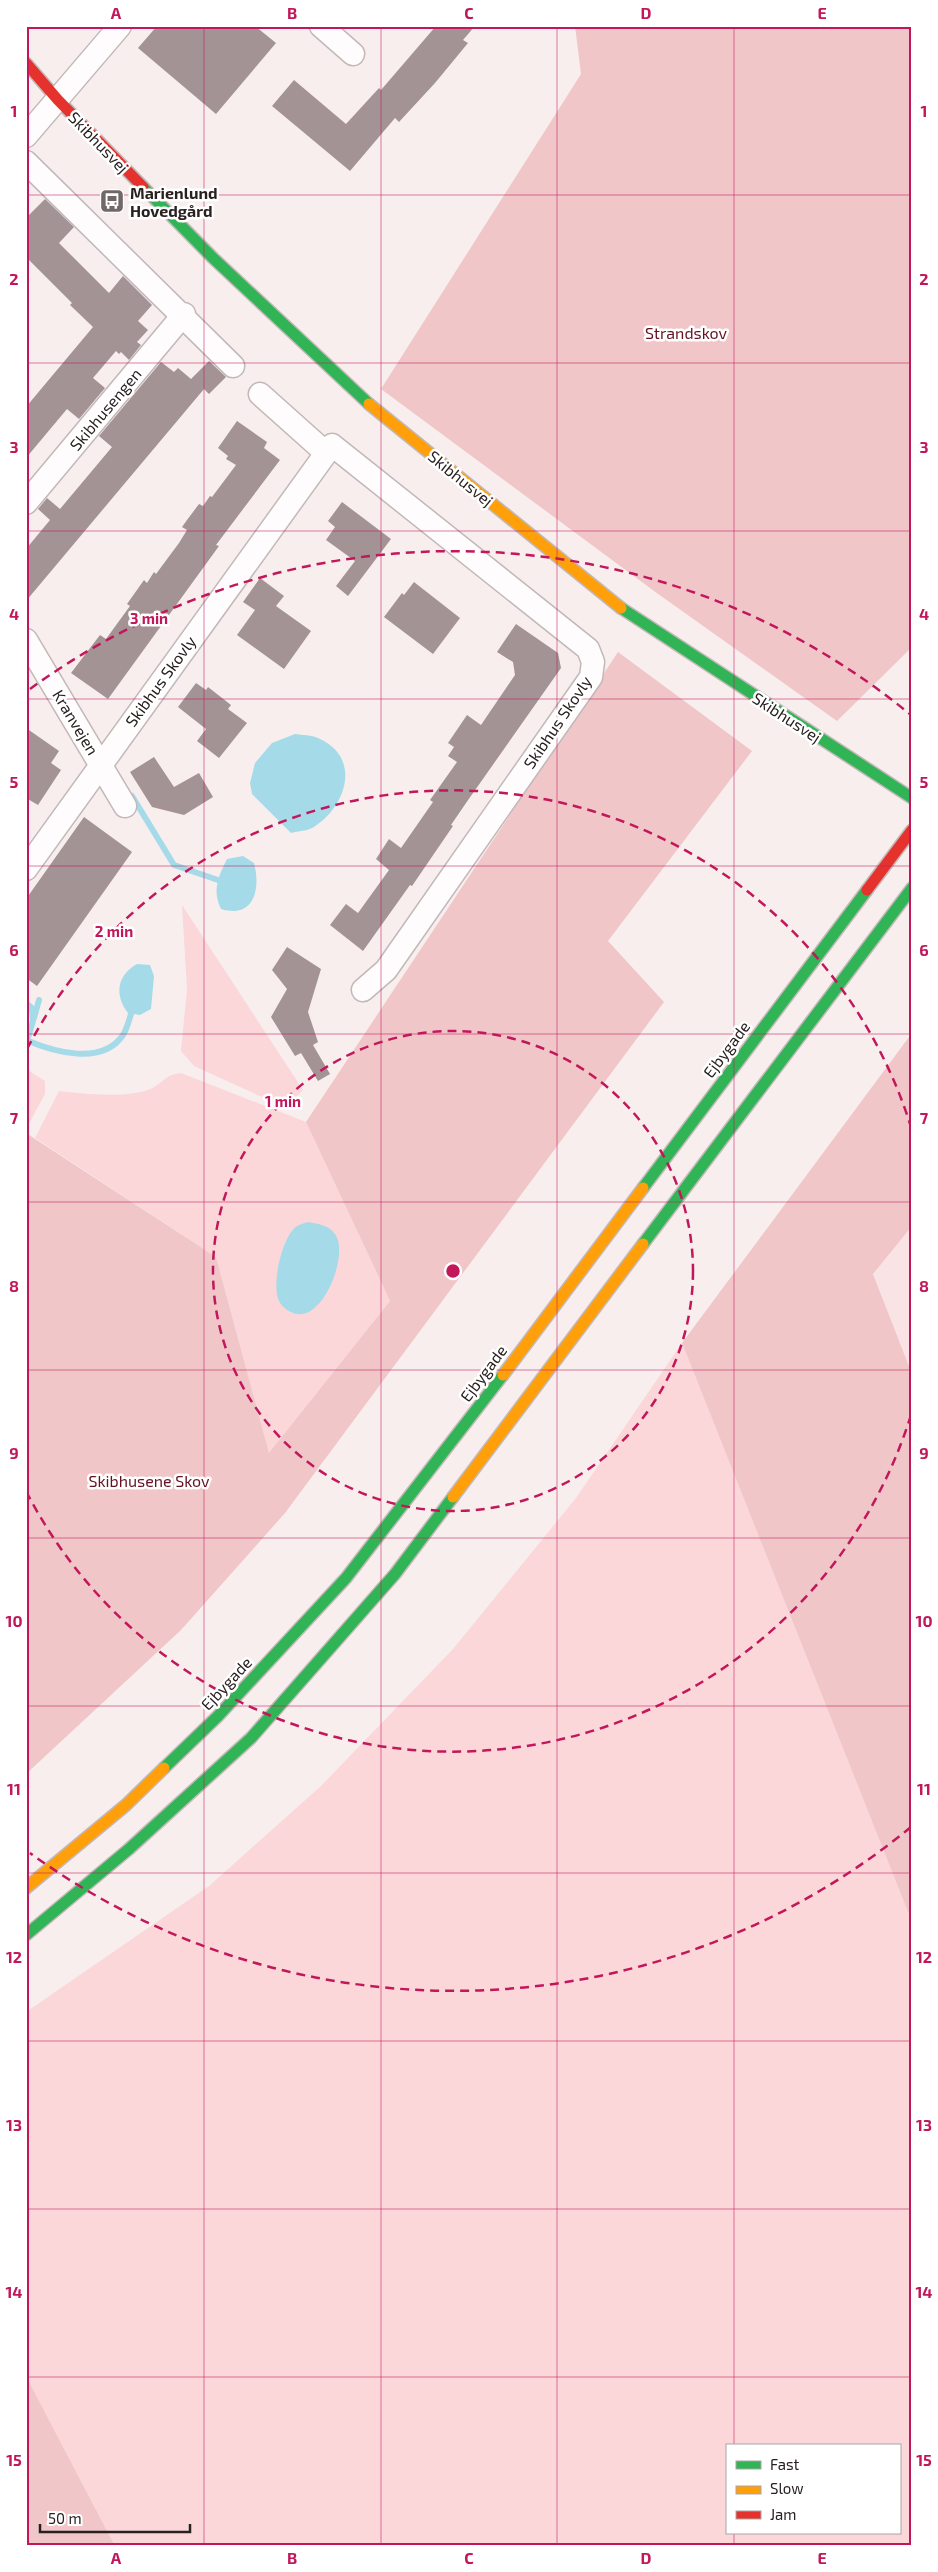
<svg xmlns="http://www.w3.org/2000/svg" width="938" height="2572" font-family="'Exo 2',sans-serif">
  <rect width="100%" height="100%" fill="#f8eeee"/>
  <path fill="#fae3e4" d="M912,1226V1374L873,1274Z"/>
  <path fill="#fbd7d9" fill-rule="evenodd" d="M182,905L303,1090L293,1100L271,1101L194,1066L181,1051L187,989Z
    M26,1069L45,1081V1094L26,1129Z
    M181,1073L306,1122L390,1301L269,1454L216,1257L35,1138L59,1091C86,1094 122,1098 148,1090C162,1085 163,1075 181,1073Z
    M682,1343L912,1922V2546H115L26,2376V2012L209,1886L321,1786L453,1649L576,1498ZM727,2446H899V2533H727Z"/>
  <path fill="#f1c6c8" d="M575,26H912V647L837,721L654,591L381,389L581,74Z
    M618,652L752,751L608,941L664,1002L285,1513L181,1630L26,1774V1133L216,1257L269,1453L390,1301L306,1122Z
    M912,1033V1226L873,1274L912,1374V1922L682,1343Z
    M26,2376L115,2546H26Z"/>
  <path fill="#a5dbe8" d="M295,734C302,735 312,735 318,738C362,757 347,806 314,827C308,831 298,831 291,833L252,794L250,783L255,763L272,743Z
    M243,856L254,863C261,889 254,919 221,909C212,891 218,877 227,859Z
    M137,964L150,965L154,976L151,1009L140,1015L128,1013C114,995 117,975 137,964Z
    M308,1222C318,1224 329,1225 335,1234C350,1254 322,1325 293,1313C288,1311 281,1306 279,1301C271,1285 282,1236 297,1226C300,1224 305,1223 308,1222Z"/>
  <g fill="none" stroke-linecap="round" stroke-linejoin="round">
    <path stroke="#a5dbe8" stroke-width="6" d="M132,796L174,865L218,880
      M26,1003L32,1008L33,1021L27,1041
      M34,1018L39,1000
      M26,1040C54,1052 102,1066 123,1035C127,1029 129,1020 131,1014"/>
  </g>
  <path fill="#a39394" d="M157,26H255L276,43L216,114L138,48Z
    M436,26H475L463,40L468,43L435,83L399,122L395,118L350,171L272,106L294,80L346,124L379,88L381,90Z
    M45,199L74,227L59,243L109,293L123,276L152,305L138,321L148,330L137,342L141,345L129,360L121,352L119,354L116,351L93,378L105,388L79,419L67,409L26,458V407L93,327L70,305L72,303L26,257V218Z
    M209,361L226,377L209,394L204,389L26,601V549L50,520L38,509L47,498L60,509L112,447L99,436L161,362L174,372L178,368L191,379Z
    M237,421L267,442L264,448L280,460L216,545L219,546L108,699L71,673L100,635L106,639L130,606L127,604L144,580L147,583L154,572L156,574L179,543L187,530L182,527L187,520L199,504L203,506L210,496L212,497L236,465L226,459L228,456L218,448Z
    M342,502L391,539L348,596L336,586L355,561L326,540L335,527L328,521Z
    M260,578L284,596L276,606L311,631L284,669L237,635L255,610L243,602Z
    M414,582L460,618L433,654L384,617L402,593L404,595Z
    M516,624L558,653L561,668L466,803L451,825L453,826L412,886L410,885L363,951L330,925L346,904L358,913L389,870L376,859L389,839L401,848L433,802L430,800L457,762L448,756L454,747L448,743L467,715L481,725L515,675L513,662L497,652Z
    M196,683L206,690L208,687L231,705L228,709L247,723L219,758L197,741L206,729L178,707Z
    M26,728L59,751L51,763L61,770L38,805L26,798Z
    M154,757L174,787L199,773L213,797L184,815L152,807L130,772Z
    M84,817L132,852L37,986L26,978V899Z
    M287,947L321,969L308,1012L318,1042L313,1045L330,1074L318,1081L301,1053L295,1056L271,1017L287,989L272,970Z"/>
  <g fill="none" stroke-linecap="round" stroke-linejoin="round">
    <defs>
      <path id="street" d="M321,26L353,54
        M26,136L120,26
        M26,162L233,366
        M260,394L326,453
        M26,503L184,314
        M26,640L125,806
        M26,869L332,445L588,649L593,662L591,677L386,970L363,990"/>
      <path id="fast" d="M143,187L213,258L369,404
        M621,608L912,798
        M643,1188L867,890
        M643,1244L912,888
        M164,1768L218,1716L346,1578L503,1375
        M26,1935L129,1849L251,1738L395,1574L453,1497"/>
      <path id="slow" d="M369,404L621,608
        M503,1375L643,1188
        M453,1497L643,1244
        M26,1888L126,1805L164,1768"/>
      <path id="jam" d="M26,63L58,100L143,187
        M867,890L912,830"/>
    </defs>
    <use href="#street" stroke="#c2b8b9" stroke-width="25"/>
    <use href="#fast" stroke="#c2b8b9" stroke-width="14"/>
    <use href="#slow" stroke="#c2b8b9" stroke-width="14"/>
    <use href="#jam" stroke="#c2b8b9" stroke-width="14"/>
    <use href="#street" stroke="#fefcfc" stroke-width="22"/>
    <use href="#fast" stroke="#30b455" stroke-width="11"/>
    <use href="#slow" stroke="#ff9f0a" stroke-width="11"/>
    <use href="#jam" stroke="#e5322d" stroke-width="11"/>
  </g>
  <path fill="none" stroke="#c2185b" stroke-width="1" stroke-opacity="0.55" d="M204,26V2546M381,26V2546M557,26V2546M734,26V2446M26,195H912M26,363H912M26,531H912M26,699H912M26,866H912M26,1034H912M26,1202H912M26,1370H912M26,1538H912M26,1706H912M26,1873H912M26,2041H912M26,2209H912M26,2377H912M734,2533V2546"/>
  <g fill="none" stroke="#c2185b" stroke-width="2.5" stroke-dasharray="9 6">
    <circle cx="453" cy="1271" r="240"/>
    <path d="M911 1415A480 480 0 0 1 27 1493M27 1049A480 480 0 0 1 911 1127"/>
    <path d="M911 1827A720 720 0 0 1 30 1853M30 689A720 720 0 0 1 911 715"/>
  </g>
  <defs>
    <symbol id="bus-square" viewBox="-11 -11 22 22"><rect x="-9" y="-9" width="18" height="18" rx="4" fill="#716868" stroke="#fff"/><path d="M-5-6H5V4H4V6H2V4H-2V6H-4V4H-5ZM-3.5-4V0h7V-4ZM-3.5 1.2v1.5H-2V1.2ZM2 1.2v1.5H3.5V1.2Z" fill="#fff"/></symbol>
  </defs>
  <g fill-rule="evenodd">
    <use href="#bus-square" x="98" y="187" width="28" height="28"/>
  </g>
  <g text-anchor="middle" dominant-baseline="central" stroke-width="5" stroke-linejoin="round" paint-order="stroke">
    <g font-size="16" fill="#292020" stroke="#fff">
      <text transform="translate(99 142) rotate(46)">Skibhusvej</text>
      <text transform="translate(105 409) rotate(-50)">Skibhusengen</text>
      <text transform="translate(461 478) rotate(39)">Skibhusvej</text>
      <text transform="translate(160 681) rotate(-54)">Skibhus Skovly</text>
      <text transform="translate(787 717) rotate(33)">Skibhusvej</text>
      <text transform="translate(76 722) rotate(59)">Kranvejen</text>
      <text transform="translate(557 722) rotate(-56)">Skibhus Skovly</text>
      <text transform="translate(726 1049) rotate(-53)">Ejbygade</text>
      <text transform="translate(483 1373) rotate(-53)">Ejbygade</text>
      <text transform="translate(226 1683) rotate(-47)">Ejbygade</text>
    </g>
    <g font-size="16" font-weight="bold" fill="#292020" stroke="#fff" text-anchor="start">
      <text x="130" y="192">Marienlund<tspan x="130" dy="18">Hovedgård</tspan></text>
    </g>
    <g font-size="16" fill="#641222" stroke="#fff">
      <text x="686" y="332">Strandskov</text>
      <text x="149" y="1480">Skibhusene Skov</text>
    </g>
  </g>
  <circle cx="453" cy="1271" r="8" fill="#c2185b" stroke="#fff" stroke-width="2.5"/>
  <g font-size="15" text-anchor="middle" font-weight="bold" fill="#c2185b" stroke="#fff" stroke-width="5" stroke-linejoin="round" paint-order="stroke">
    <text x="149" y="624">3 min</text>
    <text x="114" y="937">2 min</text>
    <text x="283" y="1107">1 min</text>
  </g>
  <rect width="938" height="2572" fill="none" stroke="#ffffff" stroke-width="55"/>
  <rect x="726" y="2444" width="175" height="90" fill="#ffffff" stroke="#a9a6a6"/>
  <rect x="736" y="2461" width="25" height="8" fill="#30b455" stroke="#a9a6a6"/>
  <text x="770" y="2470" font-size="15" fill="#292020">Fast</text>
  <rect x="736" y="2486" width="25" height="8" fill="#ff9f0a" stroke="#a9a6a6"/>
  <text x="770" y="2494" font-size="15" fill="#292020">Slow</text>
  <rect x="736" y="2511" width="25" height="8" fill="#e5322d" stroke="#a9a6a6"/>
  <text x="770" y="2520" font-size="15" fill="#292020">Jam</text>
  <path d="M40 2524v8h150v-8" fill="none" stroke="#292020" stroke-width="2.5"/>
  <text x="48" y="2524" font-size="15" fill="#292020" stroke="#ffffff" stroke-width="4" paint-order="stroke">50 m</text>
  <rect x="28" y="28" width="882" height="2516" fill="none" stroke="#c2185b" stroke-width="2"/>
  <g font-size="16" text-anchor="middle" font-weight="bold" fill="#c2185b">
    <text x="116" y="19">A</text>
    <text x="292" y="19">B</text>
    <text x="469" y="19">C</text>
    <text x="646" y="19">D</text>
    <text x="822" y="19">E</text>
    <text x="14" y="117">1</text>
    <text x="924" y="117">1</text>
    <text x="14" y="285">2</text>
    <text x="924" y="285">2</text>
    <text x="14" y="453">3</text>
    <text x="924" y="453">3</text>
    <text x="14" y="620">4</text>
    <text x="924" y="620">4</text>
    <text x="14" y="788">5</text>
    <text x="924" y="788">5</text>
    <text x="14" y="956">6</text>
    <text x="924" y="956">6</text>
    <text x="14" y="1124">7</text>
    <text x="924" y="1124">7</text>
    <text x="14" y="1292">8</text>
    <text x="924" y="1292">8</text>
    <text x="14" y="1459">9</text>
    <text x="924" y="1459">9</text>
    <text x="14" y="1627">10</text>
    <text x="924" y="1627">10</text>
    <text x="14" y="1795">11</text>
    <text x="924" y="1795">11</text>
    <text x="14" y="1963">12</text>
    <text x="924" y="1963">12</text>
    <text x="14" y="2131">13</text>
    <text x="924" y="2131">13</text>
    <text x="14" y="2298">14</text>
    <text x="924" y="2298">14</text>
    <text x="14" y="2466">15</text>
    <text x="924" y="2466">15</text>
    <text x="116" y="2564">A</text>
    <text x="292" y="2564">B</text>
    <text x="469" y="2564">C</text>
    <text x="646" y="2564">D</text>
    <text x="822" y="2564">E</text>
  </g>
</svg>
